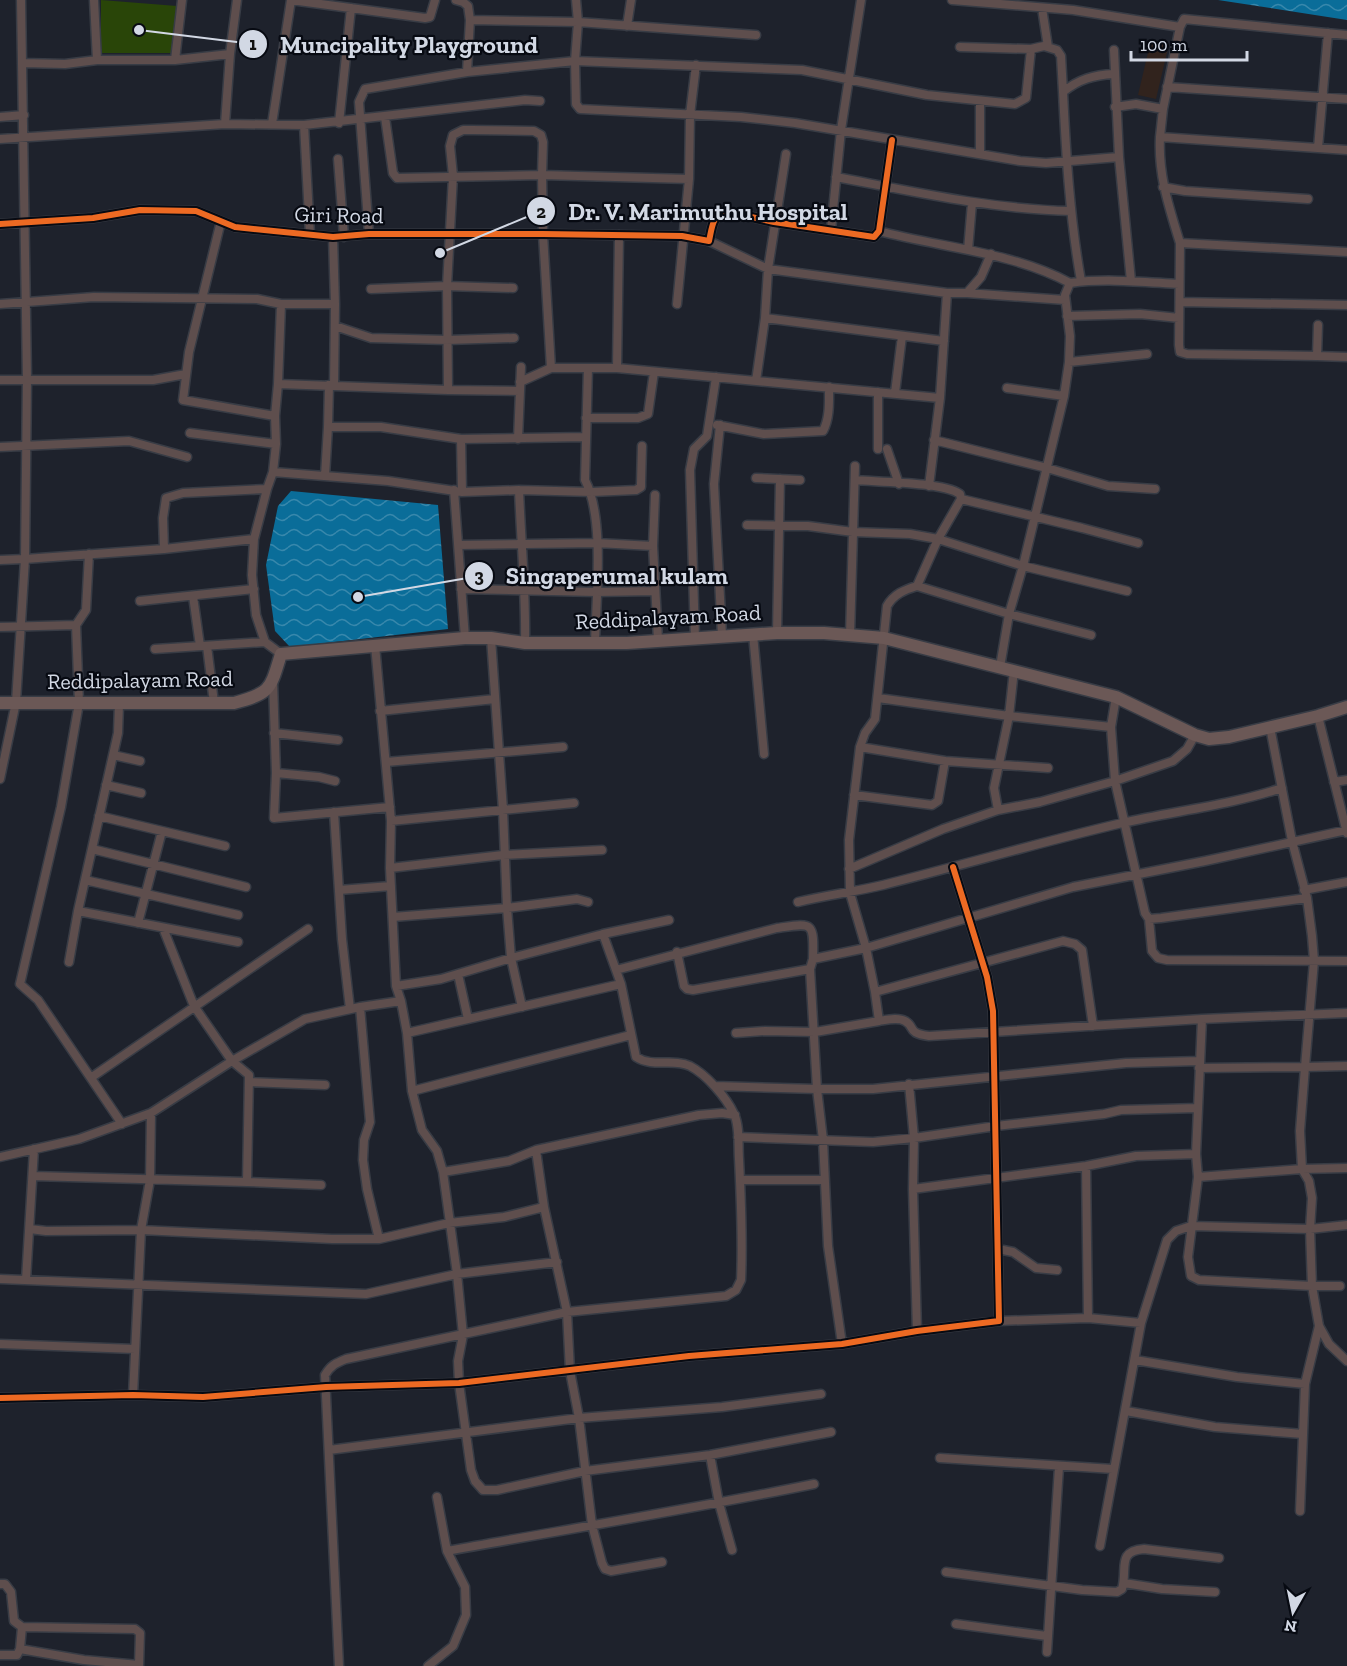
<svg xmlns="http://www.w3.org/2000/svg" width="1347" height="1666" font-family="'Zilla Slab',serif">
  <defs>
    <pattern id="water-waves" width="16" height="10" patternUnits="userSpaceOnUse" patternTransform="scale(1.5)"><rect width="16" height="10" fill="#0a6d99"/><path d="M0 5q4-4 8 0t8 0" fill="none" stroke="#3888ac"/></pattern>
  </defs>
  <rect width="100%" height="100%" fill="#1e222c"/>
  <path fill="#31231d" d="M1150,44H1169L1156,99L1138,95Z"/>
  <path fill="#294508" d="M101,0L177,6V53H101Z"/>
  <path fill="url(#water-waves)" d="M1218,0H1347V20Z
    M291,491L438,505L448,629L290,647L275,631L266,565L278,506Z"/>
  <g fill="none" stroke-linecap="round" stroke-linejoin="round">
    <defs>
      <path id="minor" d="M291,0L425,18L430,17L435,0
        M456,0L463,2L468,6L470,20L467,72
        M576,0L578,22L575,61L576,104L580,109L741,117L795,123L1020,161L1046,163L1119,157
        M952,0L1073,10L1180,27
        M1042,8L1048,47
        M470,20L578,22L756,35
        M627,26L631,0
        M960,47L1031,49
        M1114,50L1119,157L1131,281
        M97,60H175L230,54
        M175,60L182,0
        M23,63L65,64L97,60L94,0
        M1167,87L1347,99
        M1115,107L1136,104L1163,109L1180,27L1184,19L1347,35
        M0,117L24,115
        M385,117L393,173L397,178L542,175L689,179
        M339,123L351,8
        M225,124L230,54L237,0
        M272,124L291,0
        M304,125L310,235
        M1160,137L1163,109
        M0,139L225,124L304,125L525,100L540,101
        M1318,148L1328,33
        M980,153V101
        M338,159L344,237
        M836,177C915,192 990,209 1071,211
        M1163,187L1185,191L1308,199
        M221,221L189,352L183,400L275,416
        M0,224L93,218L140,210L196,211L235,227L333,237L369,234H543L682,236L709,241C712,228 712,216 725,211L774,222L874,237L879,231L892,140
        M831,230L841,130L861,0
        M879,231C943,248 1012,252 1070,283
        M369,234L359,102L365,89L467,72L575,61L802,70L927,95L1015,104L1026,98L1031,49L1044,46L1057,50L1061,56L1063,92
        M709,241L768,269L947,293H967L981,277L991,254
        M1180,243C1169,207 1158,175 1160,137L1347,150
        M968,250L972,203
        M1081,281C1070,219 1066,155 1063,92C1079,79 1094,75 1114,74
        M371,289L447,286L513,288
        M967,293L1065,300
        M1180,302L1347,305
        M0,304L94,297L257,299L281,304L278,384L275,416L276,444L273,472L267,489L183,493L166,498L163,518L164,549
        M281,304H335L333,237
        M677,304L689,179L690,115L696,65
        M1067,316L1140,314L1179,318
        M765,318L944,341
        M1318,325L1317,356L1347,357
        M335,326L371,338L447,340L514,338
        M1317,356L1187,354L1180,352L1179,345L1180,243L1347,252
        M1069,362L1147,354
        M588,368L585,480C605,518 596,599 595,643
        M617,368L619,235
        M0,380H153L186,374
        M756,381L765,318L768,269L786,154
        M520,382L551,368H617L940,398
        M278,384L448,390L447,286L453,176L450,146L453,135L463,130H472L534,131L541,135L543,142L542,175L543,234L551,368
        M334,386L335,304
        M1007,388L1064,396
        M448,390L520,391
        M878,392V449
        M895,393L902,336
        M586,418H638L648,414L654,372
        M717,425L764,434L823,431C830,418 829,402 829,387
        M720,425L714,484L722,635
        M328,427L329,385
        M190,433L276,444
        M461,439L462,492
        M518,439L521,367
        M934,440L1047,468L1108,486L1155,489
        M0,447L129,441L187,457
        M887,449L899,484
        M273,472L388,481L462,492L519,490C521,542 526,592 525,643
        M325,476L328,427H381L461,439L586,437
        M756,478L800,480
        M855,480C879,482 942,482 960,494L961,499L938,539L917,586
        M929,486L940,398L947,293
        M454,490L465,638
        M519,490L592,492L636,490L641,487V483L642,446
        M655,495L653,546L658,640
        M961,499L1082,528L1138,543
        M747,525L808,526L853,532L910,534L938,539L1023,566L1127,591
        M254,539L267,489
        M458,545L597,543L653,546
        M89,554L86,610L76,625L79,703L61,807L20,984L38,1000L122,1124
        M0,560L25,559L27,379L21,0
        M461,589L596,592L655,591
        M193,596L200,646
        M140,601L254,589
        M0,627L76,625
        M777,633L780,479
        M753,634L764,754
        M850,635L855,466
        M491,638L503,810L507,908L511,958L522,1007
        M695,638L690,470L694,449L707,436L716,377
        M375,645L391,821L390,868L396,986L401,1001L407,1033L412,1091L422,1130L437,1151L443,1172L457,1274L463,1335L458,1361L459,1383L471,1470L475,1481L483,1490H497L585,1471L710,1455L831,1432
        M207,646L214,703
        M155,649L265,642
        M1000,667L1009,614L1023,566L1064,396L1069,362L1070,336L1065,295L1070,283C1106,278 1143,282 1179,284
        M1014,670L1009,716L994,788L998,810L1040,802L1115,781L1111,727
        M273,681L276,773L274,818L390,807
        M878,698L1009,716L1111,727L1116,697
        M380,711L495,699
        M1318,716L1347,833
        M274,733L338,740
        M1195,735L1187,749L1173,761L1115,781L1145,913L1149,919L1161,918L1307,898
        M860,747L945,761L1048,768
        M113,755L140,761
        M386,762L563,747
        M276,773L319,777L335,781
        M0,779L16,702L25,559L164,549L254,539L252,575L256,615L265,642L281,654
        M1334,782L1347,780
        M106,785L141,793
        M854,795L932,805L938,801L945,761
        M334,812L342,939L350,1009
        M99,816L225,846
        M391,821L574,803
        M92,849L246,887
        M390,868L503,855L602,850
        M849,869L943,829L998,810
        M85,880L238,915
        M339,890L391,886
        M1304,890L1347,882
        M798,902C826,895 854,892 883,885C963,865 1041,842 1122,823C1175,811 1230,805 1282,788
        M78,911L238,942
        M393,917L507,908L577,899L588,902
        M1149,919L1152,951L1158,958L1167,960L1347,961
        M138,923L162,831
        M603,934L669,920
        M677,952L684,986L687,989L693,990L810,969L813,959L866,948L1073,887L1205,861L1347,830
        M69,962L78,911L118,733L119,704
        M616,970L777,928C813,923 814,921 813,959
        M458,974L468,1019
        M396,986L441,979L511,958L603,934L621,984
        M875,992L1063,941L1075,944L1082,950L1093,1026
        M360,1007L370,1122L364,1140L363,1160L367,1189L379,1239
        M1202,1019L1196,1154L1198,1177L1188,1257L1191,1276L1199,1280L1312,1286H1340
        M879,1021C886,1020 898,1017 905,1021C916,1027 906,1033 929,1036L1202,1019L1347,1013
        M736,1033L765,1031L815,1032L879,1021L875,992L866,948L850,893L849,840L860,747L865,733L875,719L887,606C894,594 904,590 917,586L1009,614L1091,635
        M1347,1066L1305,1067L1300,1131L1302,1169L1309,1181L1312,1198L1310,1229L1312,1286L1319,1326L1329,1344L1347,1361
        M1199,1068L1305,1067L1314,961L1312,936L1307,898L1292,841L1270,727
        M92,1077L308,929
        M249,1082L325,1085
        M909,1084L914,1138L913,1189L917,1331
        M715,1086L817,1089L810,969
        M412,1091L631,1035
        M738,1137L873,1142L914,1138L996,1126L1104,1114L1121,1110L1198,1108
        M536,1150L544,1207L567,1312L570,1371L579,1418L592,1525L602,1563L605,1569L611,1571L662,1562
        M0,1157L79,1139L151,1113L232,1061L305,1019L360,1007L401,1001
        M1086,1166L1088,1318
        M443,1172L509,1161L536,1150L699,1115L722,1113L735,1115
        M33,1176L247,1182L249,1075L232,1061L194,1006L163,928
        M1198,1177L1302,1169L1347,1168
        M740,1180H824
        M247,1182L321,1185
        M913,1189L1086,1166L1136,1156L1196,1154
        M30,1229L46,1231L141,1230L332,1239H379L449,1223L504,1217L544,1207
        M998,1249L1013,1252L1036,1268L1057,1270
        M0,1279L366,1294L457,1274L557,1262
        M26,1280L34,1149
        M999,1321L1088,1318L1141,1323
        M0,1344L135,1349
        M842,1344L828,1246L823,1140L817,1089H873L1126,1063L1199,1061
        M1135,1360L1237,1377L1305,1384
        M133,1395L141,1230L150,1180L151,1113
        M0,1398L133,1395L203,1397L326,1387L459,1383L689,1356L842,1344L917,1331L999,1321L993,1011L987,977L953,867
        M1126,1411L1215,1427L1303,1434
        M329,1450L579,1418L722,1407L821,1394
        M710,1455L719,1503L732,1550
        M940,1458L1113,1469
        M1300,1511L1305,1384L1319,1326
        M1100,1546L1141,1323L1167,1240L1176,1231L1191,1226L1310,1229L1347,1225
        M447,1551C569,1529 692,1509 814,1484
        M946,1572L1082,1590L1117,1592L1122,1589C1128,1569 1116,1551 1144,1549L1219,1558
        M1124,1583L1162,1589L1215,1592
        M0,1584H5L11,1592L14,1621L22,1627L20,1649
        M956,1624L1047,1636
        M1047,1652L1059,1467
        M0,1655H17L20,1649L84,1660L139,1665L140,1633L135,1629L22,1627
        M339,1666L325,1375C331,1365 336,1363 346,1359L567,1312L726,1296L736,1290L741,1280C743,1240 741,1199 739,1159C738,1146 740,1126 734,1114C726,1097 707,1075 690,1066C673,1058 653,1068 636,1057L621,984L407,1033
        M428,1666L453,1646L466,1615L465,1587L447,1551L437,1497"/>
      <path id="secondary" d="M0,703H234C271,693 270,690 281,654L465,638H491L525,643H627L777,633H824L884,638L1116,697L1195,735L1209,739L1229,737L1318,716L1347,707"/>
    </defs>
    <use href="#minor" stroke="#383c45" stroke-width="11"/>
    <use href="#secondary" stroke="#383c45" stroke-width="15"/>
    <use href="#minor" stroke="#5e4e4d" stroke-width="8"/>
    <use href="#secondary" stroke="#6b5856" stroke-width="12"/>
    <defs>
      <path id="cycleway" d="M0,224L93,218L140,210L196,211L235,227L333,237L369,234H543L682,236L709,241C712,228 712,216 725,211L774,222L874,237L879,231L892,140
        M0,1398L133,1395L203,1397L326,1387L459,1383L689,1356L842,1344L917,1331L999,1321L993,1011L987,977L953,867"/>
    </defs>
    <use href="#cycleway" stroke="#070a12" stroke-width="10"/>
    <use href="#cycleway" stroke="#ed6a23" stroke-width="6"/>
  </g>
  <g text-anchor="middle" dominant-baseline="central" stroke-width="4.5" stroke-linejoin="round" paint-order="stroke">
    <g font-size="22" fill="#d2d8e4" stroke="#070a12">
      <text transform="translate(339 215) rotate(1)">Giri Road</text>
      <text transform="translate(668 617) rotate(-3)">Reddipalayam Road</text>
      <text transform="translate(140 680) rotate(-1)">Reddipalayam Road</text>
    </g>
  </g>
  <path fill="none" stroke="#d2d8e4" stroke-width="2" d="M139 30L253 44M440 253L541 211M358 597L479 576"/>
  <g fill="#d2d8e4" stroke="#070a12" stroke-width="2">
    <circle cx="139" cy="30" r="6"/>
    <circle cx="440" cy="253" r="6"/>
    <circle cx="358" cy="597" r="6"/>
    <circle cx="253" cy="44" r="15"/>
    <circle cx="541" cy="211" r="15"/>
    <circle cx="479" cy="576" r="15"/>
  </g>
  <g font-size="18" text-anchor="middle" font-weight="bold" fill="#111">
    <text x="253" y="50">1</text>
    <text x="541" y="218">2</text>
    <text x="479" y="582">3</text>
  </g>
  <g font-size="24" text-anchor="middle" font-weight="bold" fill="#d2d8e4" stroke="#070a12" stroke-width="4.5" stroke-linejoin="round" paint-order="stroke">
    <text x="409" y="53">Muncipality Playground</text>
    <text x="708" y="220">Dr. V. Marimuthu Hospital</text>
    <text x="617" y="584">Singaperumal kulam</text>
  </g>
  <g transform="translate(1293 1612) rotate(189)" stroke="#070a12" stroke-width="4.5" paint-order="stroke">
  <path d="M0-4.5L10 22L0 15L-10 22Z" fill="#d2d8e4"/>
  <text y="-9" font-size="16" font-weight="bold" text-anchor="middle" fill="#d2d8e4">N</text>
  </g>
  <path d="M1131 51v9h116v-9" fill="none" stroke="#d2d8e4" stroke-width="3"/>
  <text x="1140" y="51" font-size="18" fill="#d2d8e4" stroke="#070a12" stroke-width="4.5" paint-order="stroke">100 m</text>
</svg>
